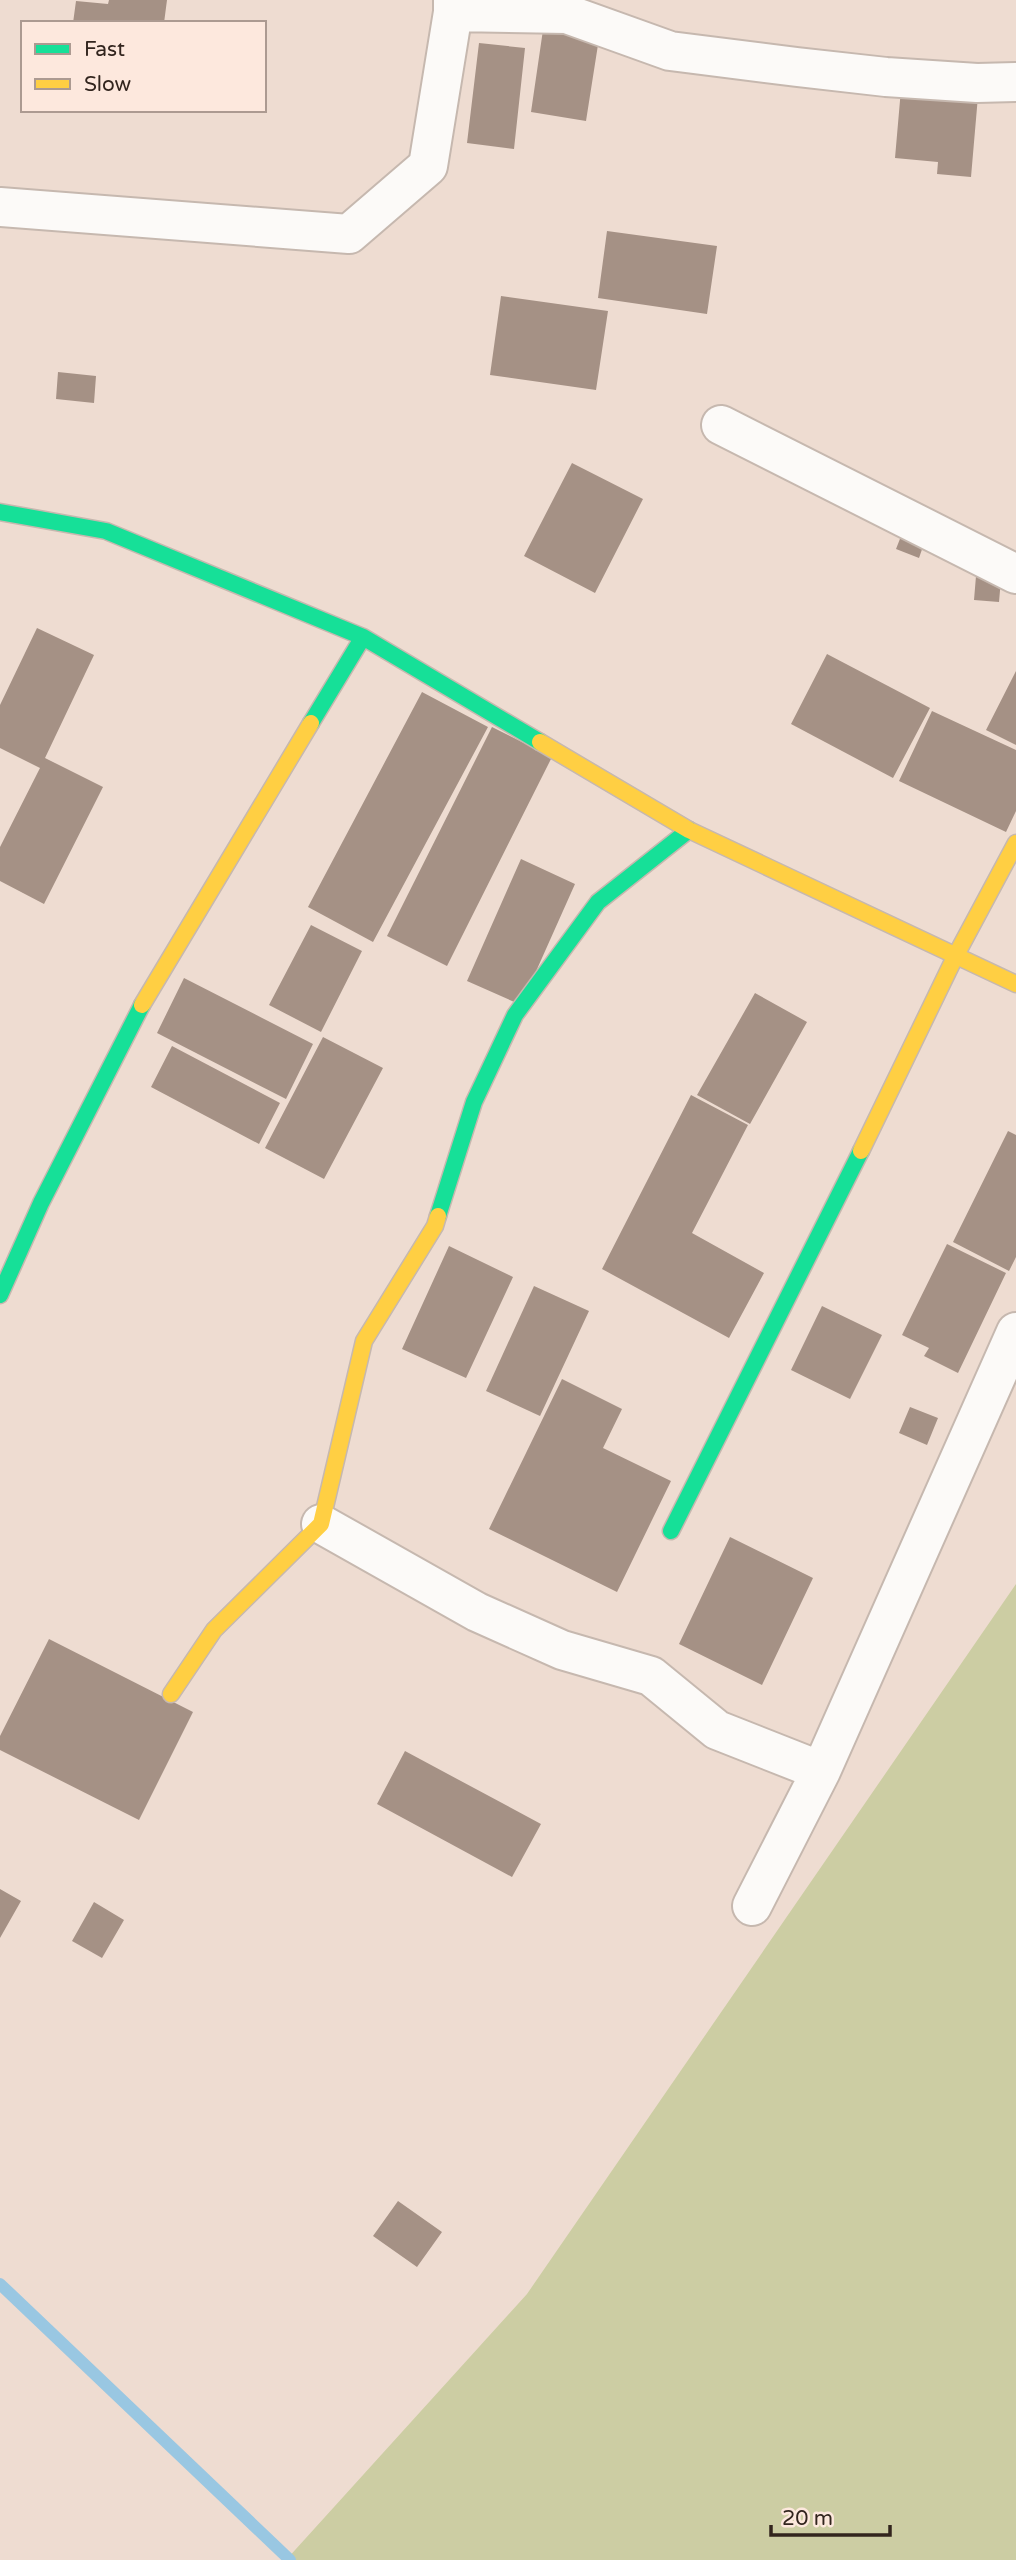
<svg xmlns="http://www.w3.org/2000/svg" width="1016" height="2560" font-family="'Varela Round',sans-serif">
  <rect width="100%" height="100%" fill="#eedcd1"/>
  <path fill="#cccda3" d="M1016,1584V2560H286L527,2294Z"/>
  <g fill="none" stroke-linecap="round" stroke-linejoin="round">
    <path stroke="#99c7e2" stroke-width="12" d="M0,2284L290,2560"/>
  </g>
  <path fill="#a59185" d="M109,0H167L164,23H73L76,1L108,4Z
    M544,23L600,32L586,121L531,112Z
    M479,43L525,48L514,149L467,143Z
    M901,89L978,96L971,177L937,174L938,162L895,158Z
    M607,231L717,246L707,314L598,298Z
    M501,296L608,311L596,390L490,375Z
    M58,372L96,376L94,403L56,399Z
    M572,463L643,499L595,593L524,556Z
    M905,526L927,535L919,558L896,549Z
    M976,576L1001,579L999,602L974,600Z
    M37,628L94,655L45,758L103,787L44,904L0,881V847L40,768L0,748V705Z
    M827,654L930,708L893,778L791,724Z
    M1016,671V745L986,730Z
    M422,692L488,727L373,942L308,907Z
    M932,711L1016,750V811L1006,832L899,781Z
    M492,727L552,757L447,966L387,936Z
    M521,859L575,884L521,1005L467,981Z
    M311,925L362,951L321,1032L269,1005Z
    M184,978L313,1044L286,1099L157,1033Z
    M755,993L807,1022L750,1124L697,1095Z
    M323,1037L383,1068L324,1179L265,1148Z
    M172,1046L280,1103L259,1144L151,1087Z
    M691,1095L748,1125L692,1233L764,1273L729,1338L602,1269Z
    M1008,1131L1016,1135V1257L1009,1271L953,1242Z
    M947,1244L1006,1273L958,1373L924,1356L929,1348L902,1335Z
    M449,1246L513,1277L466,1378L402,1349Z
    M534,1286L589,1311L540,1416L486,1391Z
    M822,1306L882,1335L850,1399L791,1370Z
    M562,1379L622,1409L603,1448L671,1481L617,1592L489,1529Z
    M910,1407L938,1418L927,1445L899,1433Z
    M730,1537L813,1578L762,1685L679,1644Z
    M49,1639L193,1712L139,1820L0,1750V1736Z
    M405,1751L541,1824L512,1877L377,1804Z
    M0,1889L21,1901L0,1938Z
    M94,1902L124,1920L102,1958L72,1941Z
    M398,2201L442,2232L417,2267L373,2236Z"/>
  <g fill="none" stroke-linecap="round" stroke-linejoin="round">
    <defs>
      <path id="street" d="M453,12L567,14L670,51L797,67L886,77L977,83L1016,82
        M0,207L349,234L428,166L453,12V0
        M721,425L1016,574
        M321,1524L477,1612L562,1650L651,1676L717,1730L821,1771
        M752,1906L821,1771L1016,1332"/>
      <path id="fast" d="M0,512L106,531L363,637L540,742
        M311,723L363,637
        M438,1216L474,1102L515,1015L598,902L689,830
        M0,1295L41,1203L142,1005
        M671,1531L861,1151"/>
      <path id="slow" d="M540,742L689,830L1016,984
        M142,1005L311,723
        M861,1151L955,957L1016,843
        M171,1694L214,1630L321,1524L364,1341L435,1226L438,1216"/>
    </defs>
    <use href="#street" stroke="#c6b8af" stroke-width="42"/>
    <use href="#fast" stroke="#c6b8af" stroke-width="19"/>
    <use href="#slow" stroke="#c6b8af" stroke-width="19"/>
    <use href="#street" stroke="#fcfaf8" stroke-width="38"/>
    <use href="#fast" stroke="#16e098" stroke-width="16"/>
    <use href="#slow" stroke="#ffcf43" stroke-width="16"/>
  </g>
  <rect x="21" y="21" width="245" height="91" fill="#fde8dd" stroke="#ac9a91" stroke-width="2"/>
  <rect x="35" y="44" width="35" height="10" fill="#16e098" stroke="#ac9a91" stroke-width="2"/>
  <text x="84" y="56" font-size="21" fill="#32251e">Fast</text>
  <rect x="35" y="79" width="35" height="10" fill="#ffcf43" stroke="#ac9a91" stroke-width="2"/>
  <text x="84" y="91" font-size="21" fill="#32251e">Slow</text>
  <path d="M771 2525v10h119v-10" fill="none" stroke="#32251e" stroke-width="3.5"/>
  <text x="782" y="2525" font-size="21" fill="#32251e" stroke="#fde8dd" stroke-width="5" paint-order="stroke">20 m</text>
</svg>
